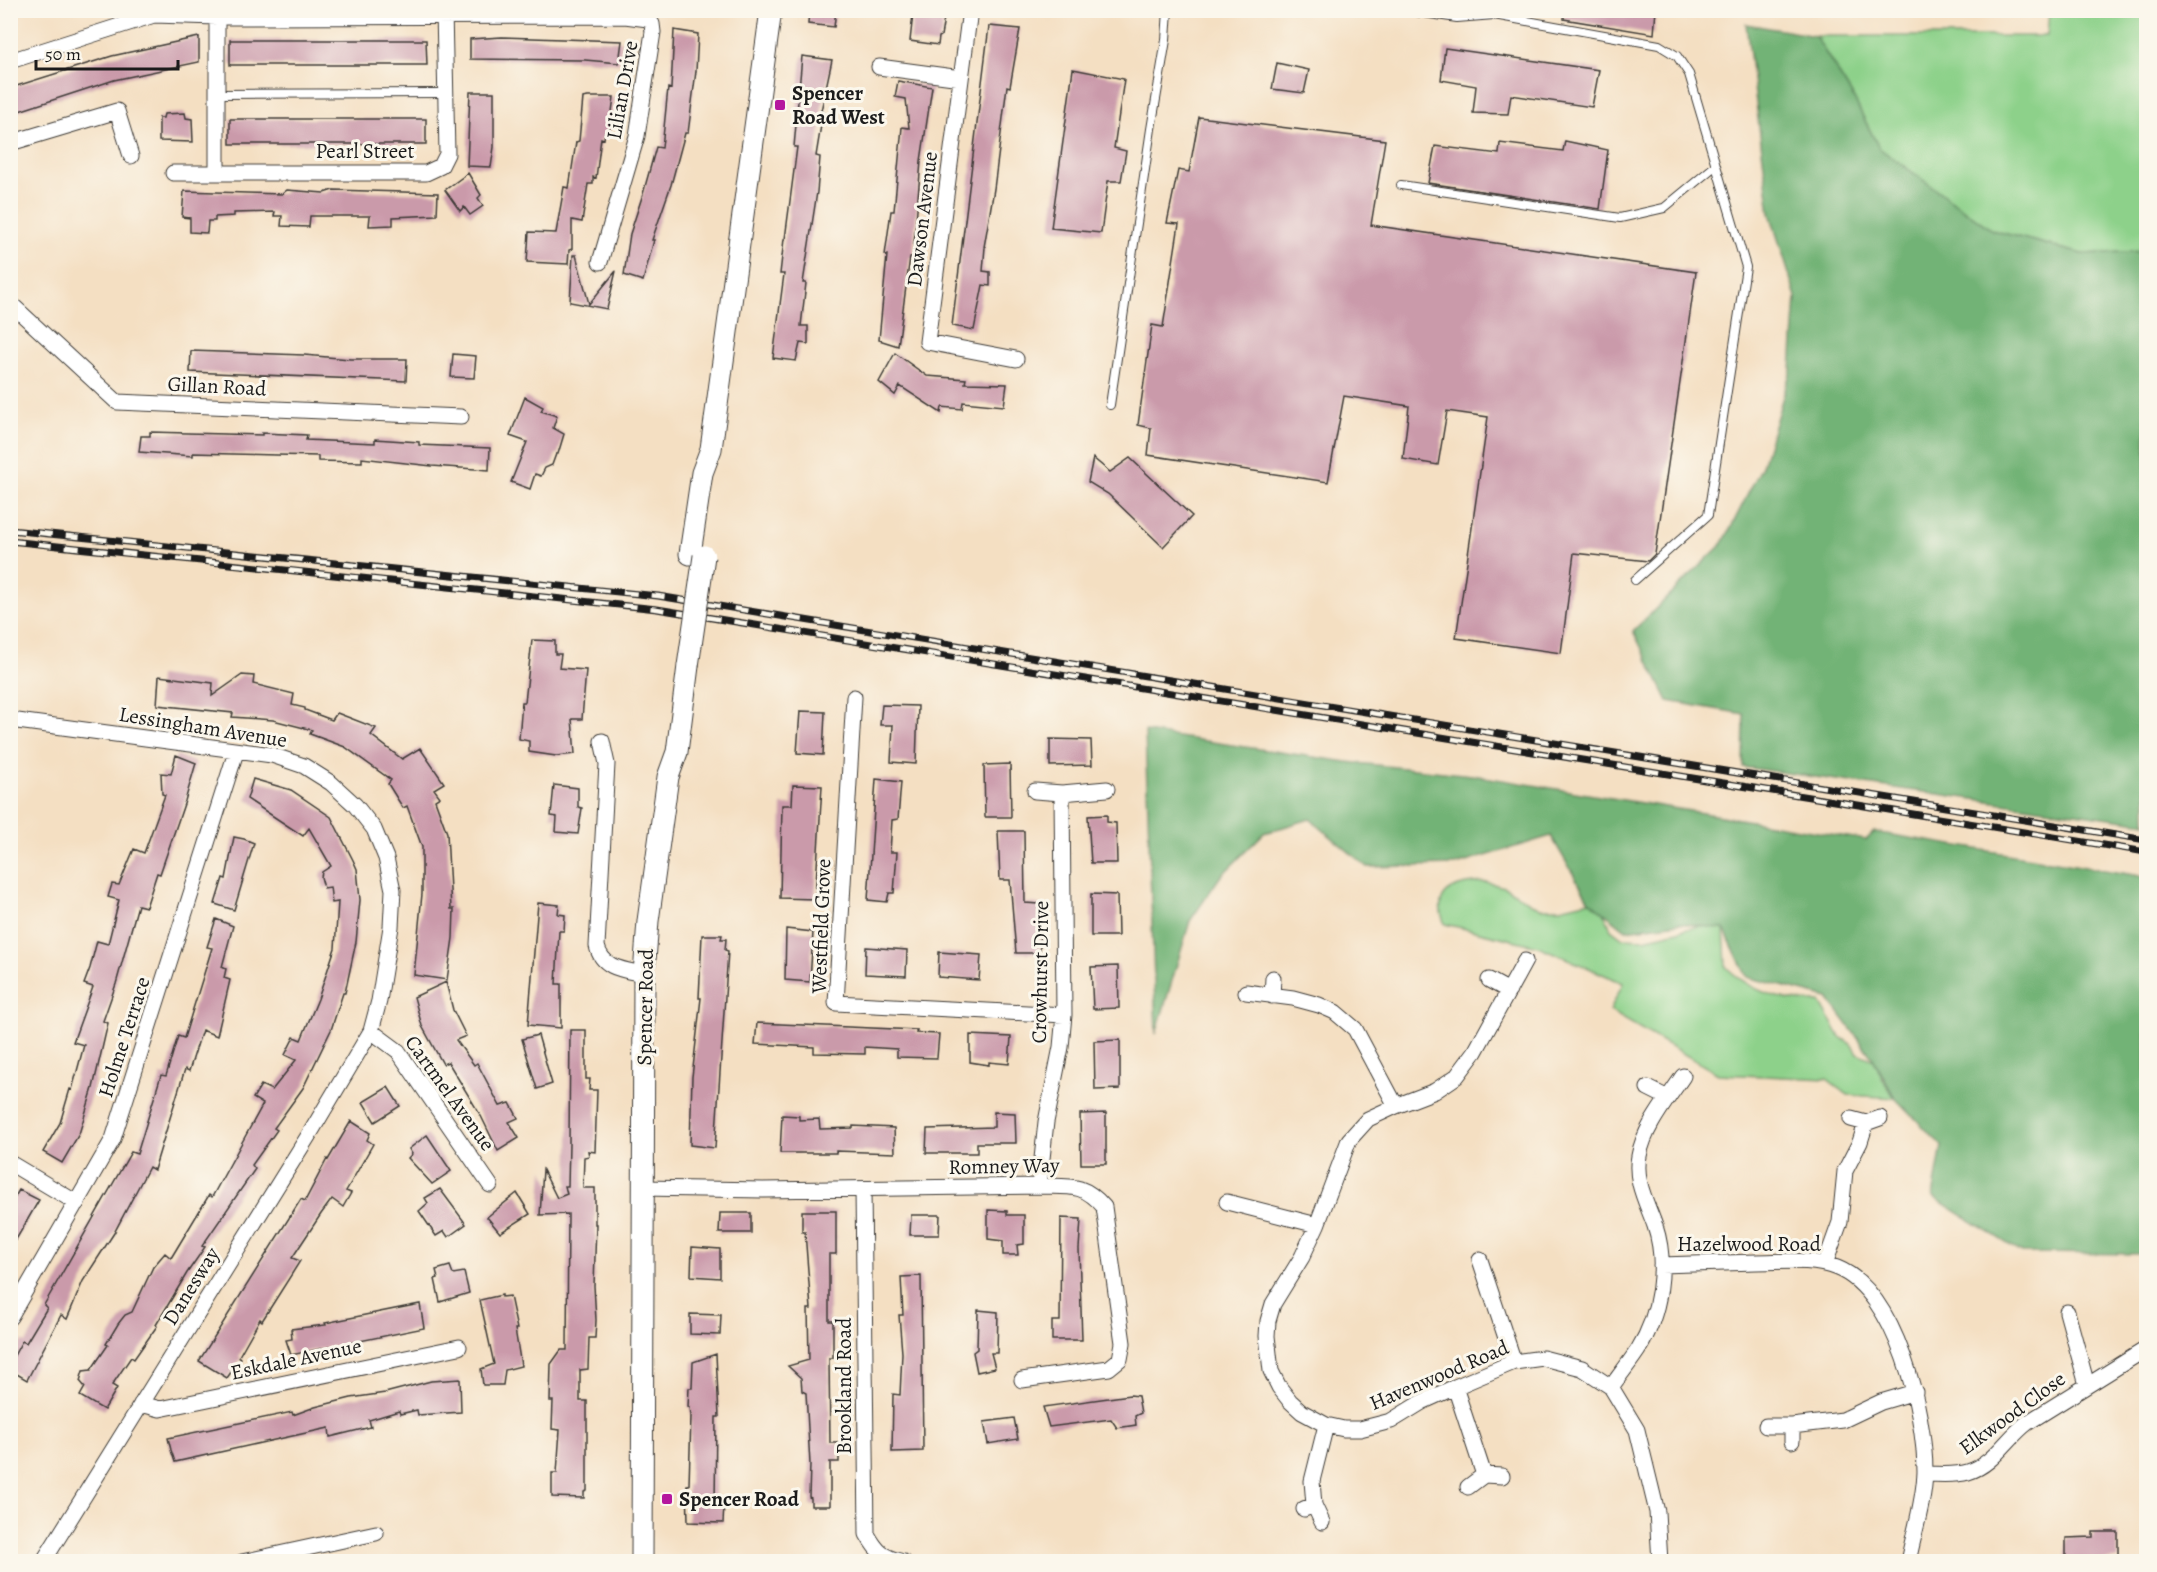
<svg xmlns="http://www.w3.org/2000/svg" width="2157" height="1572" font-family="Alegreya,serif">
  <rect width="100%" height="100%" fill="#fbf7ec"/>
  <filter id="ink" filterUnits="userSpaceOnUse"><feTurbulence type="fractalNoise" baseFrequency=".0167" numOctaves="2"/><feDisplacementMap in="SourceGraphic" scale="12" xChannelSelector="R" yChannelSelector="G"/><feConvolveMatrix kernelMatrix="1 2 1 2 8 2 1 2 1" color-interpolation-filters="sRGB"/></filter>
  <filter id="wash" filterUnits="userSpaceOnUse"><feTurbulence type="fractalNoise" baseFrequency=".008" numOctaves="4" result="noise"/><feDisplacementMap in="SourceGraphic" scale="24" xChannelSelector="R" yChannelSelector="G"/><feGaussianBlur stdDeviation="1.35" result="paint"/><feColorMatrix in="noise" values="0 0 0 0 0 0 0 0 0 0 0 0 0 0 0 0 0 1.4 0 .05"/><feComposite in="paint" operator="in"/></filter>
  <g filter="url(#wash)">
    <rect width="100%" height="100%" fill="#f4dfc2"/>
    <path fill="#8dd18a" stroke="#547653" stroke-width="1.5" d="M2049,11H2146V251L2082,254L1992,230L1879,148L1851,93L1815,36H2047Z
      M1486,882L1504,887L1540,908H1560L1589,901L1602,909L1611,929L1623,938L1644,939L1704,925L1724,929L1726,967C1752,992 1784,1003 1820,1002L1840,1037L1851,1044L1857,1053L1874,1060L1883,1080L1895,1098L1848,1095L1827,1079L1718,1074L1610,1011L1623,983L1538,946L1445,924C1429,890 1459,883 1486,882Z"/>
    <path fill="#72b376" stroke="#476849" stroke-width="1.5" d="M1746,24L1815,36L1851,93L1879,148L1992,230L2082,254L2146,251V823L1743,767L1744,714L1668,701L1633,631L1723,543L1762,466L1791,370L1796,297L1770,213Z
      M1145,732L1347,762L1472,775L1866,840L1874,832L2146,877V1254L2022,1253L1933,1197L1942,1146L1895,1098L1874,1060L1828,998L1747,977L1724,929L1679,923L1626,930L1589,901L1551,836L1456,865L1367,867L1310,819L1264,833L1220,877L1190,921L1156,1034Z"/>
    <g id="blocks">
      <path fill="#ca9aaa" d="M809,10H836L834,27L808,24Z
        M1564,10H1656L1654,34L1564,19Z
        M913,14L944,18L941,36L939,37L938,45L910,41Z
        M989,26L1020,29L1010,87L1007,86L994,189L984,247H985L983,271L990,272V286L983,285L974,330L952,326Z
        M674,30L698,34L696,71L688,133H685L671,185L652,240H654L643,281L624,275L630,234L643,194L656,147L662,148L668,88L671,89Z
        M199,37V62L114,80L10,114V88L112,56Z
        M502,37L622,41L619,63L585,60L470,59V39Z
        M230,40H426L427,65H230Z
        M1445,48L1599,70L1592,107L1511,95L1508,114L1473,113L1476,86L1441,80Z
        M802,56L832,60L821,111L823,113L816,156L820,157L817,192L803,283H806L801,326H808V344L800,343L796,361L773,358L784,274H780L784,239H785L797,147H794Z
        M1277,63L1309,70L1304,93L1272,89Z
        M1073,69L1124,79L1114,148L1126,151L1121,181H1108L1101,233L1051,228Z
        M898,81L932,87L921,161L913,257H910L898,346L879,340L887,255H885L891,211H894L902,127L909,128L906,99L895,97Z
        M470,92H494V147L491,167L467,166Z
        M588,97H614L609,133L605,132L604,139L601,138L596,178L593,177V184H588L582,222L572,220V249L569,250L568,264L527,262L529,232L556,233L564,187L569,188L576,142L579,141L583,98Z
        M185,113L186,118L192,119L193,142L159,141V118H163L164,114Z
        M1199,117L1385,140L1371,225L1696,272L1655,554L1648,561L1574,553L1561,653L1456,638L1488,417L1447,411L1438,465L1403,459L1409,406L1344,396L1328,482L1148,455L1151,428L1138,425L1152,325L1163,327L1179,224L1167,223L1178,170L1189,172Z
        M230,119H426V144H230Z
        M1565,141L1608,150L1600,209L1428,183L1435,146L1499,154L1500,143L1563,151Z
        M468,173L481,195L478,198L483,206L470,215L464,207L460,211L445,190Z
        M287,190L324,193L333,190L438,193L437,215L393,217V225L369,226L370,216H310L309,227L281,226L282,216H274L275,212L234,213V216L215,217V221H208L207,233L190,232V218L182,217L184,191L282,194Z
        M573,255H576L589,304L616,271L607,309L570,302Z
        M191,351L304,355L350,359H407L406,381L190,372Z
        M895,353L927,376L966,379L965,383L1007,384L1004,406L963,402L962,409L942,407L941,413L900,386L895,395L879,382Z
        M453,354L476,356L474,378L451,377Z
        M525,397L543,407L541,411L557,416L553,428L564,434L558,454H556L552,465L545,468L541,476L535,474L530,489L511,482L527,442L510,436Z
        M150,432L262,435V433L307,435L306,440L375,443V439L419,442V445L490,448L489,470L432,466L362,458V462L318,461V456L193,453V456L139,452L141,436H150Z
        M1093,458L1110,472L1130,458L1192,516L1163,547L1108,494L1088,482Z
        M532,640L555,641V654H561L559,668L586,670L582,719H572L575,754L556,756L529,752V741L519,739L522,702H525Z
        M242,675L254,676L253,684L294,694L292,705L305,708V710L332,720L337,713L376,728L371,735L402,759L420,748L444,783L434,789L440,797L435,800L447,833L451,909H454L453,938L447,980L414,975L422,894V847L407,806L403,808L388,784L391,780L345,747L310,734L312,730L273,720L232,717L233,713L157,705L159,676L213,683L212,696Z
        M882,705L918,706L916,764L891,762L893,725H880Z
        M800,711L825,712L823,755L797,753Z
        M1050,739L1091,740L1092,765L1050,766Z
        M176,755L196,763L185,801L160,874L157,873L146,907L138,905L116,984L103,1021L108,1023L93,1088L79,1134L62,1163L43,1152L60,1123L70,1089L72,1090L84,1045L73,1042L93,987L84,984L90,968L97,941L108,944L119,900L108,897L112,884L119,885L134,849L144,853L165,795L162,794L161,773L171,774Z
        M1010,764L1011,817H985L984,765Z
        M253,779L291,790L331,817L353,860L357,869L360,900L356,942L345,993H343L331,1030L303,1088L274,1128L277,1130L252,1165L255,1169L202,1246L205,1247L187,1273L156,1325L157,1326L134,1359L131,1357L112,1385L117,1388L104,1410L80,1396L85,1387L80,1381L83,1371L91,1370L108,1345L106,1344L118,1324L125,1315L132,1312L153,1267L165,1253L171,1258L209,1195L212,1197L263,1104L253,1098L261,1085L272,1090L296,1060L285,1055L294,1037L301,1040L318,999L335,948L338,902L332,903L330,887L324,888L321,877L322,872L331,866L309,828L303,836L247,799Z
        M876,779L901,782L898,819L892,820L890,852H897L894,893H889L887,902L868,900Z
        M554,785L578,788V807L582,808L578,834L556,832L557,817L551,816Z
        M793,785L822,786L815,899L780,898L782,805H792Z
        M1107,815V822L1116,823L1117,863H1091L1088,816Z
        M998,831H1024L1025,903L1039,904L1040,953H1016L1010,880H1000Z
        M234,837L244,839L254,843L234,910L215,904L223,878L226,879Z
        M1091,894L1117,895L1118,936H1091Z
        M538,903L559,905L558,914L565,915L564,931H559L556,984H561V1028L528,1025Z
        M216,919L233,926L222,967L226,969L224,978L230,980L217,1036L202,1030L189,1071L185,1069L154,1170L149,1167L114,1233L83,1281L67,1319L61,1315L27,1380L10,1370V1363L22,1341L26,1343L47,1308L44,1305L131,1152L137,1154L161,1075L166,1076L178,1036L184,1038L212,948L207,947Z
        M786,929L813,932L810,982L785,980Z
        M702,935H722L721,939H726L725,950L728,951L715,1148L690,1145L692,1077L701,998H699Z
        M866,947L907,950L906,976L865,974Z
        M939,952L981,955L979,980L938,977Z
        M1118,966L1119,1008L1093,1009L1091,967Z
        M446,982L453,1010L466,1036L456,1040L474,1065L477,1063L500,1106L510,1103L518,1118L509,1122L519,1138L498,1151L481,1116L448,1062L443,1064L422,1026L414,997Z
        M757,1023L917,1030L916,1033L939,1034L937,1058L897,1057V1049L865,1047V1054L814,1053V1047L755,1044Z
        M570,1030H586V1079H590L589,1090H597L595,1152L588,1151L589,1156L584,1157L583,1188H595V1224H596L594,1286L596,1320L595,1338H589L588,1369L580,1370V1401H587V1491L584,1492V1498L552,1497V1473H557L560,1430L552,1429L553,1401H550L551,1364L561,1350H567L568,1214L540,1215L543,1170L557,1198L567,1194L565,1186H568L569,1144Z
        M538,1035L552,1084L537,1089L522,1039Z
        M970,1035L1011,1037L1009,1064L989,1062V1065L970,1062Z
        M1120,1040V1089L1095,1090L1094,1041Z
        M388,1087L400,1106L375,1122L363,1102Z
        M994,1112L1015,1113L1016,1143H977V1153H926L927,1129L994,1127Z
        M1106,1113V1164H1081L1080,1114Z
        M782,1115L799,1116V1120L819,1119L820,1129L853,1128V1126L894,1128L895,1153L836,1151V1153H780Z
        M351,1121L370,1133L367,1140L373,1144L346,1191L351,1193L343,1207L332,1199L321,1214L292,1258L300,1261L262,1321L260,1319L239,1356L241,1358L227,1378L199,1361L301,1199L305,1201L327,1159L328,1160Z
        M427,1135L451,1171L432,1184L408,1158L412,1154L409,1149Z
        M440,1189L466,1224L448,1237L444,1231L436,1236L419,1211L428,1203L425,1198Z
        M19,1190L39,1200L10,1250V1205Z
        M517,1193L530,1214L500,1233L487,1217Z
        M988,1210L1007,1211V1215H1024V1244L1017,1245L1018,1255H1003V1241L988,1239Z
        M802,1211H836V1254H829V1321H833V1358H829L830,1443H839V1462H830V1506H811V1498L809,1497L810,1464L806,1393L802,1391L801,1378L788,1366L809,1360L808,1309H811L805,1232H802Z
        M720,1213H751V1233H719Z
        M911,1215H940L939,1235H910Z
        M1061,1218L1081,1219L1079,1249L1082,1340H1052V1321H1060Z
        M692,1247L720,1249V1278L691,1276Z
        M450,1266L453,1274L464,1272L469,1293L440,1302L435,1279L438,1278L436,1270Z
        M921,1276L923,1451L892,1452L893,1394L900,1395L902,1353L899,1315H903L901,1277Z
        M502,1295V1297L510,1296L517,1329H515L521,1366L505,1370L503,1385H483L481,1369L494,1364L480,1300Z
        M420,1304L424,1328L291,1355L286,1340L292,1339L291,1329L326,1325L325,1323Z
        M978,1310L998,1312L997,1353H991L995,1368L977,1372L973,1352L977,1349Z
        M690,1314L721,1315L720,1335L690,1334Z
        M716,1354L719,1417H716L715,1505H724L723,1523L688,1522L687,1485H689L691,1416L690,1407H688L689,1388H692L693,1362Z
        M460,1379L461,1412L418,1415L417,1410L400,1414L399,1411L369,1420L371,1427L330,1437L329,1428L175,1462L171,1450L168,1438L292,1412L293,1415L315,1407L351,1398L385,1393L431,1381Z
        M1130,1395L1138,1396L1141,1413L1135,1416L1136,1425L1117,1428L1111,1419L1049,1427L1043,1407Z
        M1014,1418L1018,1439L988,1444L984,1422Z
        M2093,1532H2118V1560L2066,1562V1538L2093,1537Z"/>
    </g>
  </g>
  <g filter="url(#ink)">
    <use href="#blocks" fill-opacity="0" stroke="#3c3935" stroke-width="1.5"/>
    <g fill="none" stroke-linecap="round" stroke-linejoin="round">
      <defs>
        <path id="lane" d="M1403,10L1457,18L1494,15
          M1494,10V15L1659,45L1677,56L1689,74L1746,267L1708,515L1635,580
          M218,94L445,93
          M1401,185L1620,218L1664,208L1715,166
          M1110,405L1151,129L1166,40L1168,10"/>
        <path id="street" d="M970,10L927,342L1016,359
          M217,17V172
          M10,61L154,15L217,17L625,16L648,19L652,24L653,32L637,136L600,262
          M879,67L961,78
          M10,143L117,111L131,156
          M173,173H426L441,166L447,154L444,10
          M10,303L117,402L461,417
          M854,697L836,1003L1064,1015
          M10,720L272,755L304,766L331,783L355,805L374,829L386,858L393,890L391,927L379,1001L371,1031L312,1130L43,1562
          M602,741L607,764L597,946C602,969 625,970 644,974
          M1035,791L1062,793
          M1525,961L1475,1052L1457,1076L1435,1091L1396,1106L1368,1119L1349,1140L1317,1225L1302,1257L1273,1304L1268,1321L1267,1336L1271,1371L1279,1387L1290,1401L1302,1412L1326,1425L1344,1429H1360L1391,1421L1422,1402L1455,1387L1514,1362L1543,1358L1582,1368L1611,1387L1637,1430L1657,1512L1660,1562
          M1489,980L1509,991
          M1246,992L1293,998L1319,1005L1335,1012L1355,1029L1396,1106
          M1272,996L1273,978
          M371,1031L398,1051L490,1185
          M1648,1088L1668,1098
          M1851,1119L1866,1123L1880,1118
          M10,1163L77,1203
          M1039,1186L1046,1122L1061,1047L1064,1015L1062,793L1107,789
          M642,1188L763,1190L1039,1186C1069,1187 1083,1182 1104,1207L1123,1343L1120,1359L1109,1368L1022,1380
          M863,1189L867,1534C877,1552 883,1558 904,1562
          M1227,1202L1317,1225
          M1480,1260L1514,1362
          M1825,1264L1840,1222L1845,1171L1860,1142L1866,1123
          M1661,1265C1693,1264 1724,1263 1756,1262C1783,1262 1812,1258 1837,1268C1897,1292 1925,1414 1925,1472C1924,1502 1914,1532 1908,1562
          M2067,1312L2087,1385
          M10,1317L113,1139L236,752
          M1455,1387L1484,1475
          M1611,1387C1620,1375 1630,1362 1638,1350C1660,1315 1668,1265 1655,1226C1647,1203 1634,1181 1639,1156C1644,1127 1667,1100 1683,1076
          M141,1404L160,1409L459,1347
          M1766,1426H1792V1441
          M1792,1426L1843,1420L1881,1402L1915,1392
          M1925,1474C1939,1474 1954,1476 1968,1472C1993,1465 2007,1438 2027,1423L2146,1349
          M1468,1487L1484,1475L1502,1476
          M1314,1505L1312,1481L1326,1425
          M1304,1509L1314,1505L1322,1522
          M242,1562L376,1533"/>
        <path id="secondary" d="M690,554L702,473L711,449L771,10
          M642,1562L644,974L648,921L668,777L677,752L688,666"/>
      </defs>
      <use href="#lane" stroke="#3c3935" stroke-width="10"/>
      <use href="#street" stroke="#3c3935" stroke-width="17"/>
      <use href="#secondary" stroke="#3c3935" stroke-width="23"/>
      <use href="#lane" stroke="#fff" stroke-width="8"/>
      <use href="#street" stroke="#fff" stroke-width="15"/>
      <use href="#secondary" stroke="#fff" stroke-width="21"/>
      <defs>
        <path id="rail" d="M10,530L658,596L2146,840
          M10,541L657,609L2146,852"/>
      </defs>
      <use href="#rail" stroke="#1c1c1c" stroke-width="7"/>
      <use href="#rail" stroke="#fbf7ec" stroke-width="4.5" stroke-dasharray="14" stroke-linecap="butt"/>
      <defs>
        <path id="secondary-bridge" d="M688,666L704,556"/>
      </defs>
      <use href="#secondary-bridge" stroke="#3c3935" stroke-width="23" stroke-linecap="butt"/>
      <use href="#secondary-bridge" stroke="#fff" stroke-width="21"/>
    </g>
  </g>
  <g fill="#b5179e" stroke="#fbf7ec" stroke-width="2">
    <rect x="774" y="99" width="12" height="12" rx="3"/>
    <rect x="661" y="1493" width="12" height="12" rx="3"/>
  </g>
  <g text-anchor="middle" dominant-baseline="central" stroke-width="6" stroke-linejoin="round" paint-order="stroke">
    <g font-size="21" fill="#1c1c1c" stroke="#fbf7ec">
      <text transform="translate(622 90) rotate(-80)">Lilian Drive</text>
      <text x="365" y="151">Pearl Street</text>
      <text transform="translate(922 219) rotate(-83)">Dawson Avenue</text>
      <text transform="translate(217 386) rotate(3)">Gillan Road</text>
      <text transform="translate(203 727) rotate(9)">Lessingham Avenue</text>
      <text transform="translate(821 926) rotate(-88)">Westfield Grove</text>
      <text transform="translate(1040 972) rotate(-89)">Crowhurst Drive</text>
      <text transform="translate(645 1007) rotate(-89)">Spencer Road</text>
      <text transform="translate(124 1037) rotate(-72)">Holme Terrace</text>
      <text transform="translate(450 1093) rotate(54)">Cartmel Avenue</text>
      <text transform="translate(1004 1166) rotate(-1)">Romney Way</text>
      <text x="1749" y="1244">Hazelwood Road</text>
      <text transform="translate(191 1286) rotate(-58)">Danesway</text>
      <text transform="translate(296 1359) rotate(-12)">Eskdale Avenue</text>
      <text transform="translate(1439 1375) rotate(-23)">Havenwood Road</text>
      <text transform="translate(844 1386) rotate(-90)">Brookland Road</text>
      <text transform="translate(2012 1413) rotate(-36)">Elkwood Close</text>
    </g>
    <g font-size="21" font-weight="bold" fill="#1c1c1c" stroke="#fbf7ec" text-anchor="start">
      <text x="792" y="93">Spencer<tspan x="792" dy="24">Road West</tspan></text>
      <text x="679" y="1499">Spencer Road</text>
    </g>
  </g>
  <rect width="2157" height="1572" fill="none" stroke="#fbf7ec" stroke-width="36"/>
  <path d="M36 60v9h142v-9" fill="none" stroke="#1c1c1c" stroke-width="3"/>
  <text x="45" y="60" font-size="18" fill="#1c1c1c" stroke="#fbf7ec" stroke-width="4.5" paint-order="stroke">50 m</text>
</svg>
